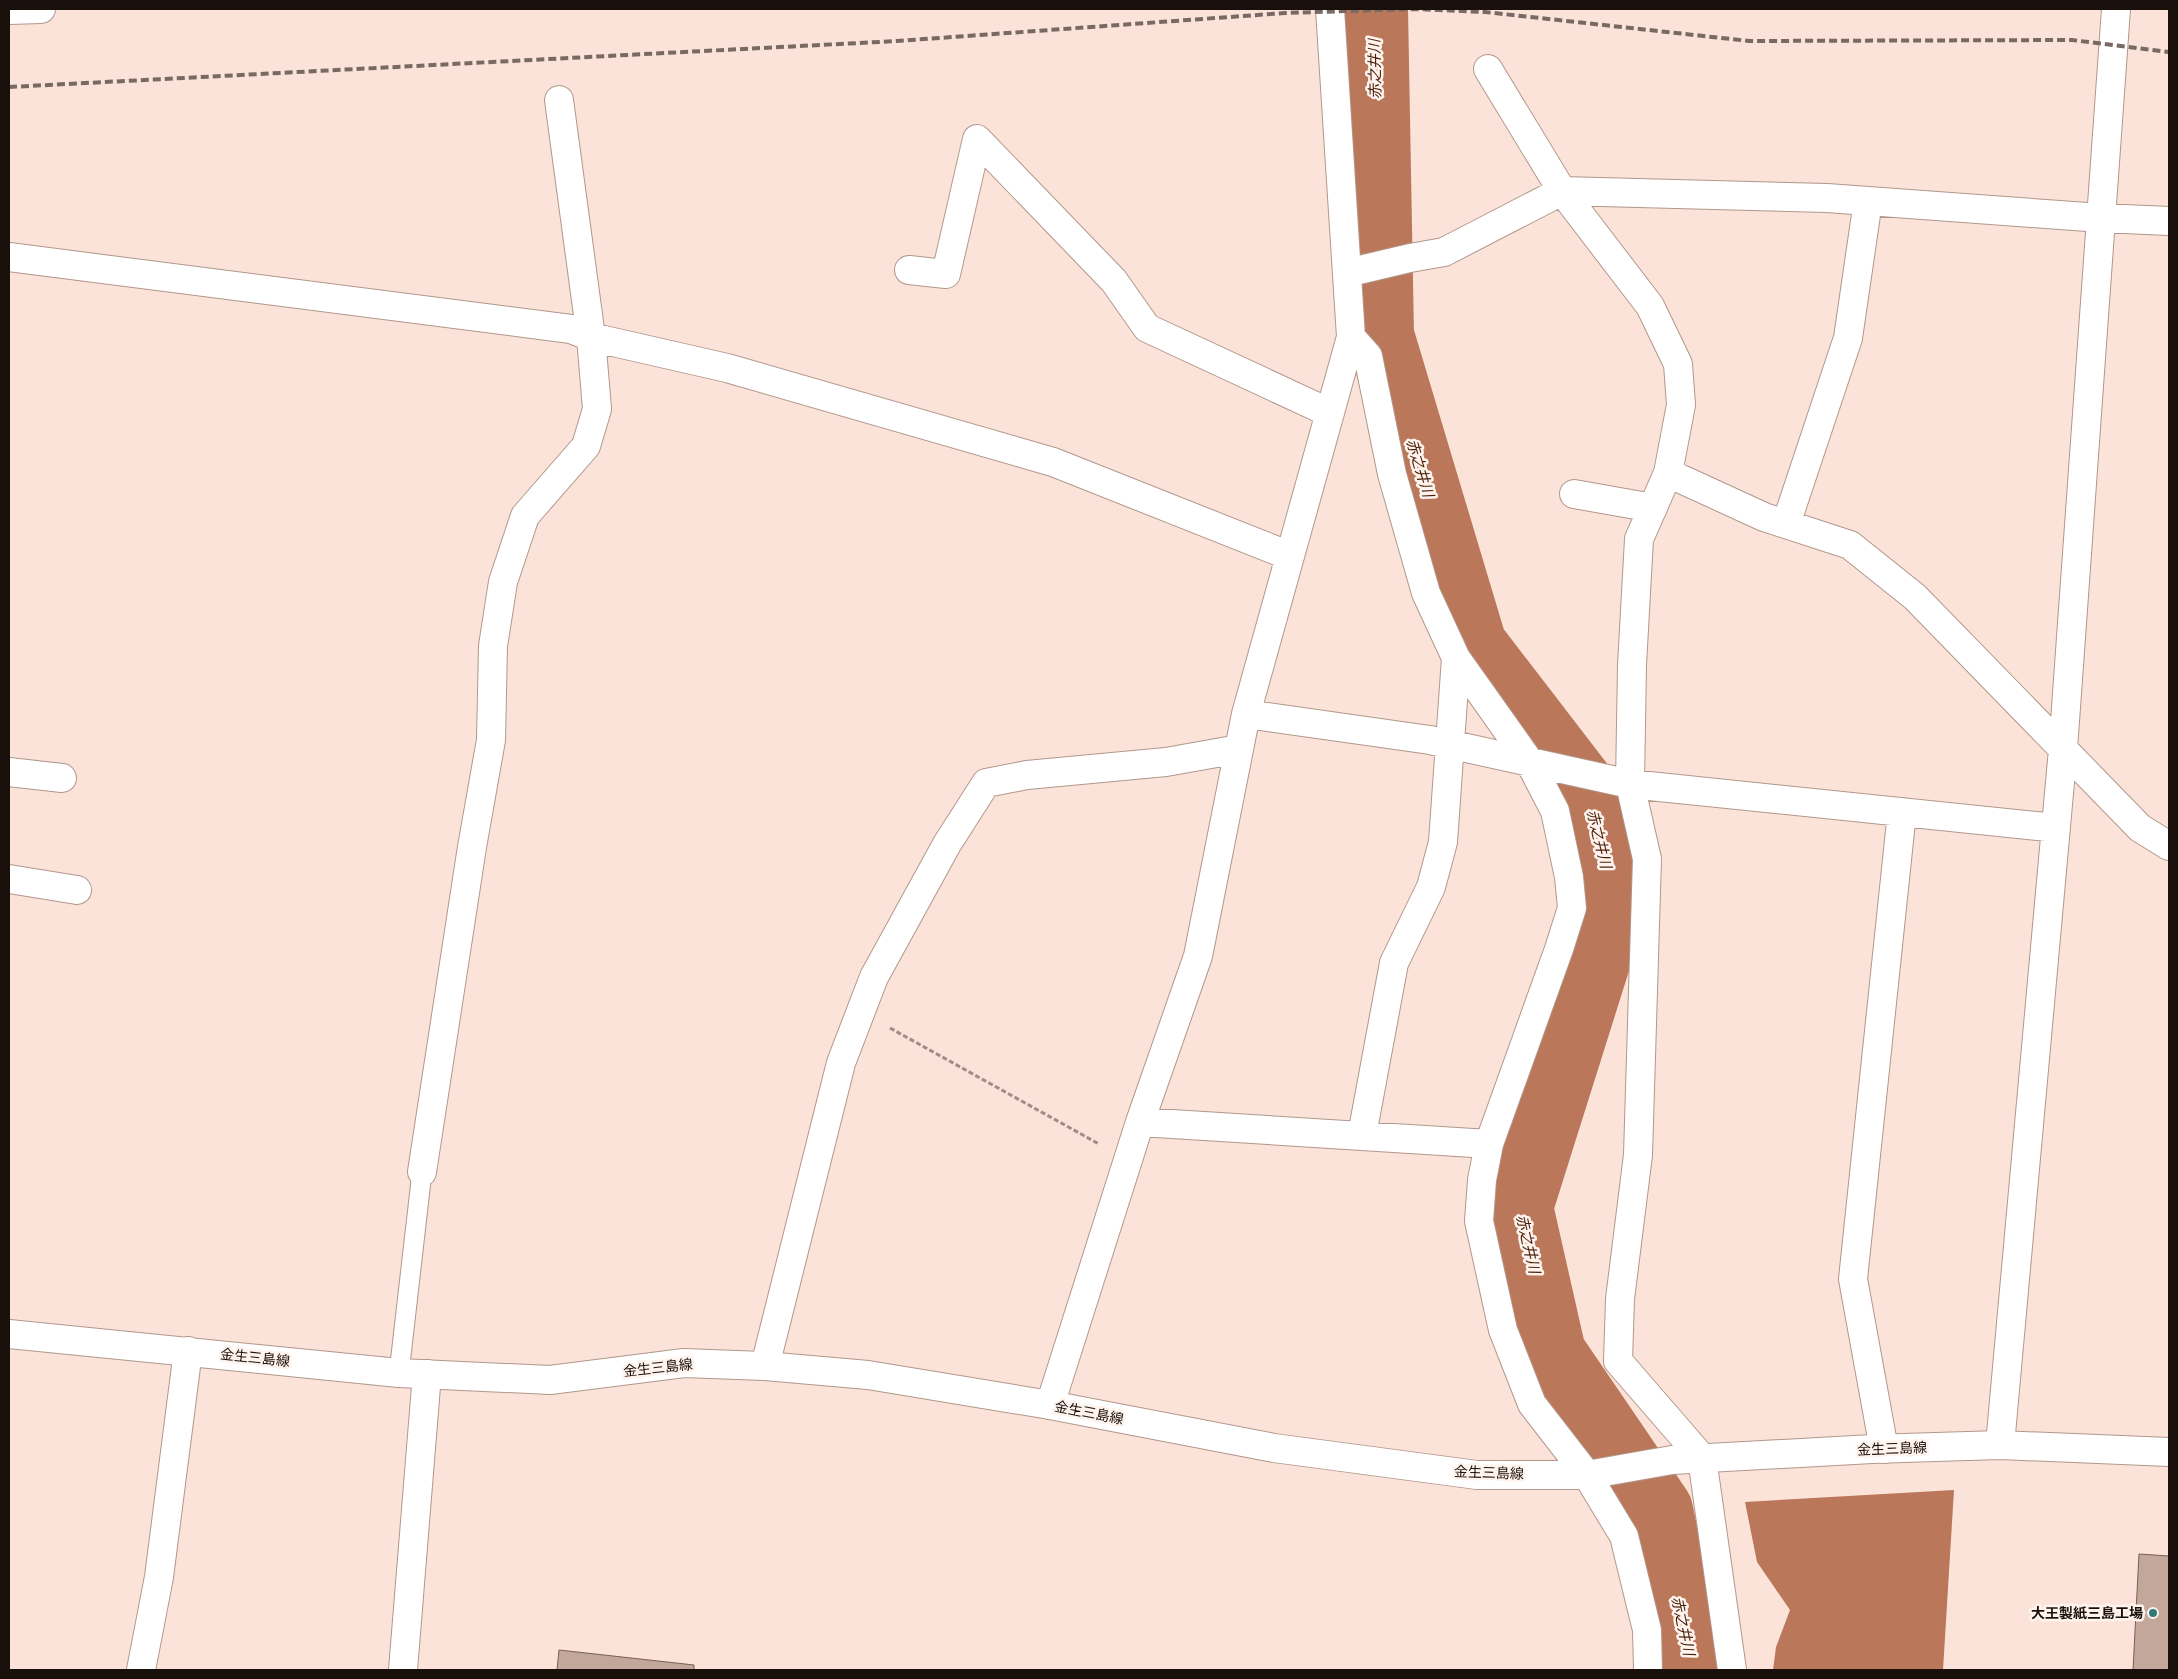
<svg xmlns="http://www.w3.org/2000/svg" width="2178" height="1679" font-family="Karla,'Noto Sans JP',sans-serif">
  <rect width="100%" height="100%" fill="#fbe3d9"/>
  <path fill="#ba7759" d="M1954,1490L1943,1670H1773L1776,1647L1790,1610L1757,1562L1745,1502Z"/>
  <g fill="none" stroke-linecap="round" stroke-linejoin="round">
    <path stroke="#ba7759" stroke-width="68" d="M1374,9L1380,335L1473,645L1586,792L1608,870L1599,953L1519,1207L1552,1353L1659,1510L1692,1670"/>
  </g>
  <path fill="#c3a79b" stroke="#795f54" d="M2139,1554L2169,1556V1670H2133Z
    M559,1650L694,1665V1670H557Z"/>
  <g fill="none" stroke-linecap="round" stroke-linejoin="round">
    <defs>
      <path id="service" d="M399,1373L422,1172"/>
      <path id="minor" d="M9,10L41,9
        M1488,69L1562,191L1650,306L1678,364L1681,405L1668,473L1639,539L1632,665L1630,784L1647,859L1638,1155L1620,1299L1618,1361L1702,1458L1732,1670
        M9,257L571,329L591,337L727,368L1053,462L1290,556
        M909,270L946,274L977,139L1114,281L1147,328L1330,413
        M1347,273L1410,258L1444,252L1562,191L1827,198L2101,218L2169,221
        M1351,337L1368,356L1392,474L1426,593L1456,658L1529,761L1555,811L1569,877L1572,908L1559,949L1489,1144L1482,1180L1479,1221L1503,1330L1532,1404L1587,1475L1624,1536L1647,1630L1648,1670
        M1668,473L1764,517L1850,545L1915,597L2140,828L2169,846
        M1574,494L1653,508
        M1786,524L1848,338L1868,201
        M1246,714L1430,740L1630,784L2056,828
        M9,772L62,778
        M9,879L77,890
        M1140,1122L1489,1144
        M1362,1135L1394,963L1431,887L1443,842L1456,658
        M422,1172L472,847L491,740L493,646L503,582L525,516L586,446L597,409L591,337L559,100
        M765,1366L841,1063L874,977L947,844L986,783L1027,775L1166,762L1239,749
        M1050,1405L1140,1122L1198,956L1246,714L1351,337L1330,9
        M2000,1445L2063,749L2116,9
        M1884,1449L1853,1279L1902,812
        M141,1670L159,1577L188,1351"/>
      <path id="tertiary" d="M403,1670L427,1374"/>
      <path id="secondary" d="M9,1334L399,1373L550,1380L684,1363L765,1366L868,1375L1050,1405L1274,1448L1477,1475H1587L1672,1460L1872,1449L2000,1445L2169,1452"/>
    </defs>
    <use href="#service" stroke="#b2978b" stroke-width="21"/>
    <use href="#minor" stroke="#b2978b" stroke-width="30"/>
    <use href="#tertiary" stroke="#b2978b" stroke-width="30"/>
    <use href="#secondary" stroke="#b2978b" stroke-width="30"/>
    <path stroke="#a08d86" stroke-width="3" stroke-dasharray="5 2.5" stroke-linecap="butt" d="M890,1028L1099,1144"/>
    <use href="#service" stroke="#fff" stroke-width="19"/>
    <use href="#minor" stroke="#fff" stroke-width="28"/>
    <use href="#tertiary" stroke="#fff" stroke-width="28"/>
    <use href="#secondary" stroke="#fff" stroke-width="28"/>
    <path stroke="#796963" stroke-width="4" stroke-dasharray="8 4" stroke-linecap="butt" d="M9,87L897,41L1285,13L1415,9L1485,12L1749,41L2072,40L2169,52"/>
  </g>
  <circle fill="#307979" stroke="#fff3ee" stroke-width="2" cx="2153" cy="1613" r="5"/>
  <g text-anchor="middle" dominant-baseline="central" stroke-width="5" stroke-linejoin="round" paint-order="stroke">
    <g font-size="14" fill="#190f0b" stroke="#fff3ee">
      <text transform="translate(255 1358) rotate(6)">金生三島線</text>
      <text transform="translate(658 1368) rotate(-6)">金生三島線</text>
      <text transform="translate(1089 1413) rotate(11)">金生三島線</text>
      <text transform="translate(1892 1449) rotate(-2)">金生三島線</text>
      <text transform="translate(1489 1473) rotate(2)">金生三島線</text>
    </g>
    <g font-size="14" font-weight="bold" fill="#190f0b" stroke="#fff3ee" text-anchor="end">
      <text x="2143" y="1613">大王製紙三島工場</text>
    </g>
    <g font-size="15" font-style="italic" fill="#491d06" stroke="#fff3ee">
      <text transform="translate(1375 69) rotate(-91)">赤之井川</text>
      <text transform="translate(1420 468) rotate(73)">赤之井川</text>
      <text transform="translate(1599 839) rotate(76)">赤之井川</text>
      <text transform="translate(1528 1244) rotate(77)">赤之井川</text>
      <text transform="translate(1683 1626) rotate(78)">赤之井川</text>
    </g>
  </g>
  <rect width="2178" height="1679" fill="none" stroke="#190f0b" stroke-width="20"/>
</svg>
